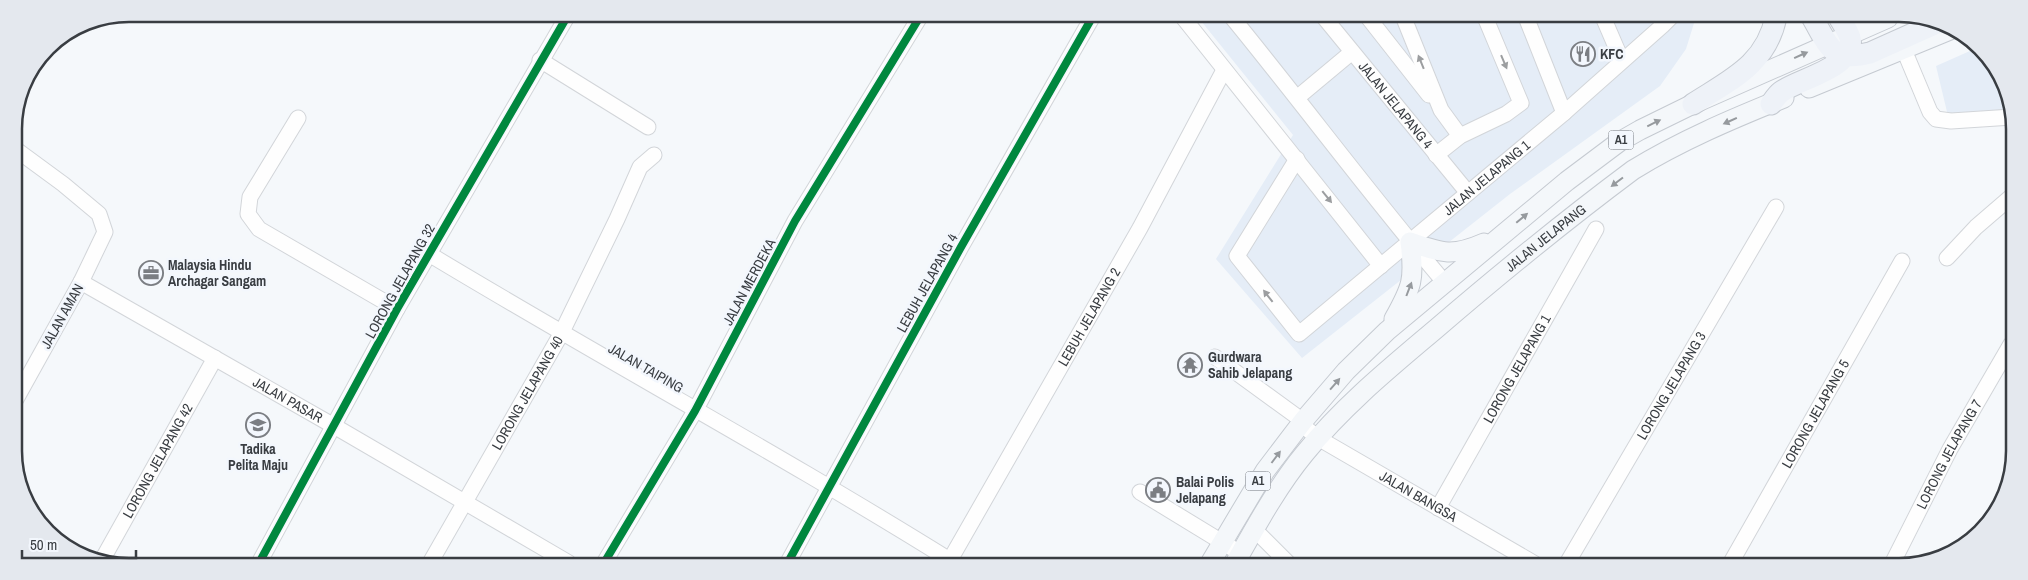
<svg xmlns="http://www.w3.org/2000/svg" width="2028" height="580" font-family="'Archivo Narrow',sans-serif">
  <rect width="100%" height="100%" fill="#f5f8fb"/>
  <path fill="#e5edf7" d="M1197,16L1694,17L1695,20L1686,49L1660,86L1510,194L1302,358L1216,259L1293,135Z
    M1979,47L2012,107V115L1948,116L1936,66Z"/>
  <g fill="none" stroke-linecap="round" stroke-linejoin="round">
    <defs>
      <g id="minor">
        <path d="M1182,16L1381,266"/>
        <path d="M1231,16C1303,104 1371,196 1445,283"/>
        <path id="s1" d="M1323,16L1468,193"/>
        <path d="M1367,16L1429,95"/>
        <path d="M1403,16L1441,110L1460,136"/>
        <path d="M1526,17L1564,113"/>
        <path d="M1603,17L1622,61"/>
        <path d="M1904,50L1930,112L1936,119L1951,121L2012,117"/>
        <path d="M540,60L648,127"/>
        <path d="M1298,97L1352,52"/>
        <path d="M298,118L250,197L248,214L259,229L397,309"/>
        <path d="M14,148L63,184L99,214L105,232L81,282L16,399"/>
        <path d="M1436,155L1460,136L1506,114L1521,103L1485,17"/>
        <path id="s2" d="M1297,159L1237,256L1299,334L1564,113L1662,26L1671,17"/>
        <path d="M429,254C603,359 783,456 956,564"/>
        <path d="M1947,258L1976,227L2012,196"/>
        <path id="s3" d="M81,282L334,426L569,563"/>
        <path d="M1215,357L1303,421"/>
        <path id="s4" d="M1301,424L1318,438L1537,565"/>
        <path d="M1140,492L1240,553"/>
        <path id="s5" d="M1438,508L1596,229"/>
        <path d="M1254,529L1290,565"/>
        <path id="s6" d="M950,560L1140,228L1224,70"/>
        <path id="s7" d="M101,562L215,358"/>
        <path d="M259,563L397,309L568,15"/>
        <path id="s8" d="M430,563L561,334L617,219L640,167L654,155"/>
        <path d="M604,563L695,411L795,221L921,15"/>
        <path d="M787,564L961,247L1093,16"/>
        <path id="s9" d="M1566,565L1776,207"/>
        <path id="s10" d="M1729,566L1902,261"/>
        <path id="s11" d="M1891,566L1950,449L2011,344"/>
      </g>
      <g id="major">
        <path d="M1809,88L1950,30"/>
        <path d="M1394,319C1412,287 1415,279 1410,242C1442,253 1452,257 1484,243"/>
        <path d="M1209,565L1265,471L1303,421L1346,371L1387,331L1567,181L1619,142L1640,130L1693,104L1888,18"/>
        <path id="s12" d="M1234,565C1256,526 1277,487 1305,453C1344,405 1391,367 1437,328C1501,273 1566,220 1633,170C1680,141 1732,119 1784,98"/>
      </g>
      <path id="highway" d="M1812,17C1829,46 1831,63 1870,53L1937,23
        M1693,104C1730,80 1766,65 1776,17
        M1771,104C1774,100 1777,95 1781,92C1798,79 1856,68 1850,38C1848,31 1843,24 1839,17"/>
    </defs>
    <use href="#minor" stroke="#d2d5d9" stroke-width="17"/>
    <use href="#major" stroke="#c5cad1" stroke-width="21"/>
    <use href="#highway" stroke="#c5cad1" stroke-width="23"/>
    <use href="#minor" stroke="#fefefe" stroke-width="15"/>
    <use href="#major" stroke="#f4f7fa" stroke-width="19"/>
    <use href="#highway" stroke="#eef2f8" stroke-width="21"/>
    <defs>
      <path id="cycleway" d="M259,563L397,309L568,15
        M604,563L695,411L795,221L921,15
        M787,564L961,247L1093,16"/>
    </defs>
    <use href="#cycleway" stroke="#f3f7fd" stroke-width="11"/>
    <use href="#cycleway" stroke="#00873e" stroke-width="8"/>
  </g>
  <defs><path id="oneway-solid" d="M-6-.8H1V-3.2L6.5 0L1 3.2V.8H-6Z" transform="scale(1.25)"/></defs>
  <g fill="#969a9e">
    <use href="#oneway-solid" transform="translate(1801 55) rotate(-24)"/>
    <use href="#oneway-solid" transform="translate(1730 121) rotate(156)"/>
    <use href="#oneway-solid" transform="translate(1654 123) rotate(-26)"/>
    <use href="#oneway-solid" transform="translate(1617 182) rotate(143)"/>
    <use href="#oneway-solid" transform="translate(1522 218) rotate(-40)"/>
    <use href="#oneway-solid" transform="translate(1409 289) rotate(-69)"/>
    <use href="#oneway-solid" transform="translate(1335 384) rotate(-49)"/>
    <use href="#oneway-solid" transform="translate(1276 457) rotate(-53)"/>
  </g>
  <g fill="#9c9ea0">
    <use href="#oneway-solid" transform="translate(1421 62) rotate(-112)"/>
    <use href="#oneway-solid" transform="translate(1504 62) rotate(67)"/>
    <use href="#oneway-solid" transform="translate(1327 197) rotate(51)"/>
    <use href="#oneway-solid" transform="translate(1268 296) rotate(-128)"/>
  </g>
  <defs>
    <symbol id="restaurant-ring" viewBox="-11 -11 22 22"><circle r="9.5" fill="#f3f7fd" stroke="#7b7e83" stroke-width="1.5"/><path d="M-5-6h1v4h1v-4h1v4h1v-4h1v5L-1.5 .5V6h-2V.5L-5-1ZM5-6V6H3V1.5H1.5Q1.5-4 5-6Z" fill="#7b7e83"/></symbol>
    <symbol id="office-ring" viewBox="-11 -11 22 22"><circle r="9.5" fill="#f3f7fd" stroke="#7b7e83" stroke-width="1.5"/><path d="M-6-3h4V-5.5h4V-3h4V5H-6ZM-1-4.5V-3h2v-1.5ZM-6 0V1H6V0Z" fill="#7b7e83"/></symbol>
    <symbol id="temple-ring" viewBox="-11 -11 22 22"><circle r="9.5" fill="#f3f7fd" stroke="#7b7e83" stroke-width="1.5"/><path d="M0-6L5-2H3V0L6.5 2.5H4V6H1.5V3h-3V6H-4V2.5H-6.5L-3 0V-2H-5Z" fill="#7b7e83"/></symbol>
    <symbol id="school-ring" viewBox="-11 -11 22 22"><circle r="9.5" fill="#f3f7fd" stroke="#7b7e83" stroke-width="1.5"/><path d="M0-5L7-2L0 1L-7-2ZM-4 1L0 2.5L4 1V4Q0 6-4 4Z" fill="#7b7e83"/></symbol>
    <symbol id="civic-ring" viewBox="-11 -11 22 22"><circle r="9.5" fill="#f3f7fd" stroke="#7b7e83" stroke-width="1.5"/><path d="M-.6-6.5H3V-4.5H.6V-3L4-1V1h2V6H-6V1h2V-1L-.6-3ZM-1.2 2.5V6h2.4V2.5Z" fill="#7b7e83"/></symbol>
  </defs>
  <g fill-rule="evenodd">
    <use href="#restaurant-ring" x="1569" y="40" width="28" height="28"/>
    <use href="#office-ring" x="137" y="259" width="28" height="28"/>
    <use href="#temple-ring" x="1176" y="351" width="28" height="28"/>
    <use href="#school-ring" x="244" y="411" width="28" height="28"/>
    <use href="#civic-ring" x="1144" y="476" width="28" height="28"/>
  </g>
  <g text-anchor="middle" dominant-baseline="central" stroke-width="5" stroke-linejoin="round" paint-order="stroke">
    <g fill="#f3f7fd" stroke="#71757a" stroke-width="1">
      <rect x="1608.5" y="130.5" width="25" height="19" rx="4"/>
      <rect x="1245.5" y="471.5" width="25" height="19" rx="4"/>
    </g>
    <g font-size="12" font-weight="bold" fill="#393d42">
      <text x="1621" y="140">A1</text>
      <text x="1258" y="481">A1</text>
    </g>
    <g font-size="14" font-weight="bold" fill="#393d42" stroke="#f3f7fd" text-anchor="start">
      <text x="1600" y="54">KFC</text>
      <text x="168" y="265">Malaysia Hindu<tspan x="168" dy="16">Archagar Sangam</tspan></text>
      <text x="1208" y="357">Gurdwara<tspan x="1208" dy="16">Sahib Jelapang</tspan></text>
      <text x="258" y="449" text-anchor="middle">Tadika<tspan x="258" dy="16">Pelita Maju</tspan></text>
      <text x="1176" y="482">Balai Polis<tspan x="1176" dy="16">Jelapang</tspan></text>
    </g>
    <g font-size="14" fill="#393d42" stroke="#f3f7fd">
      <text stroke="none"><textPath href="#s1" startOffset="115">JALAN JELAPANG 4</textPath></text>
      <text stroke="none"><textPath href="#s2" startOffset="458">JALAN JELAPANG 1</textPath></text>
      <text stroke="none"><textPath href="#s12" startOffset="456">JALAN JELAPANG</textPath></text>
      <text transform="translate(400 281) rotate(-61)">LORONG JELAPANG 32</text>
      <text transform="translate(749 282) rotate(-62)">JALAN MERDEKA</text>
      <text transform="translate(927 283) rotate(-61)">LEBUH JELAPANG 4</text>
      <text transform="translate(62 316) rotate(-61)">JALAN AMAN</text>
      <text stroke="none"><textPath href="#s6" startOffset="280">LEBUH JELAPANG 2</textPath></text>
      <text transform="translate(646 368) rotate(30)">JALAN TAIPING</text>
      <text stroke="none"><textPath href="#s5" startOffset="160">LORONG JELAPANG 1</textPath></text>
      <text stroke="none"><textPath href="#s9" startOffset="208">LORONG JELAPANG 3</textPath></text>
      <text stroke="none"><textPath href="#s8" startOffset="196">LORONG JELAPANG 40</textPath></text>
      <text stroke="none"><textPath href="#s3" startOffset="238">JALAN PASAR</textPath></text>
      <text stroke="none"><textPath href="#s10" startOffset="175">LORONG JELAPANG 5</textPath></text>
      <text stroke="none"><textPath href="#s11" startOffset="126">LORONG JELAPANG 7</textPath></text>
      <text stroke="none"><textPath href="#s7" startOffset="116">LORONG JELAPANG 42</textPath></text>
      <text stroke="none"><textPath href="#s4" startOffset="138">JALAN BANGSA</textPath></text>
    </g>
  </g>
  <path d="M0 0H2028V580H0ZM129 22H1899A107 107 0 0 1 2006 129V451A107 107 0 0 1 1899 558H129A107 107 0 0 1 22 451V129A107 107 0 0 1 129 22Z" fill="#e4e8ee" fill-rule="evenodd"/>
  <path fill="none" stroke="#393d42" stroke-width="2.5" d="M129 22H1899A107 107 0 0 1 2006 129V451A107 107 0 0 1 1899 558H129A107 107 0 0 1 22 451V129A107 107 0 0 1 129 22Z"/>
  <path d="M22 550v8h114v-8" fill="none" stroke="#393d42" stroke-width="2.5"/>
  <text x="30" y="550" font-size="15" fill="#393d42" stroke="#f3f7fd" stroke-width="4" paint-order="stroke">50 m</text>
</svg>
